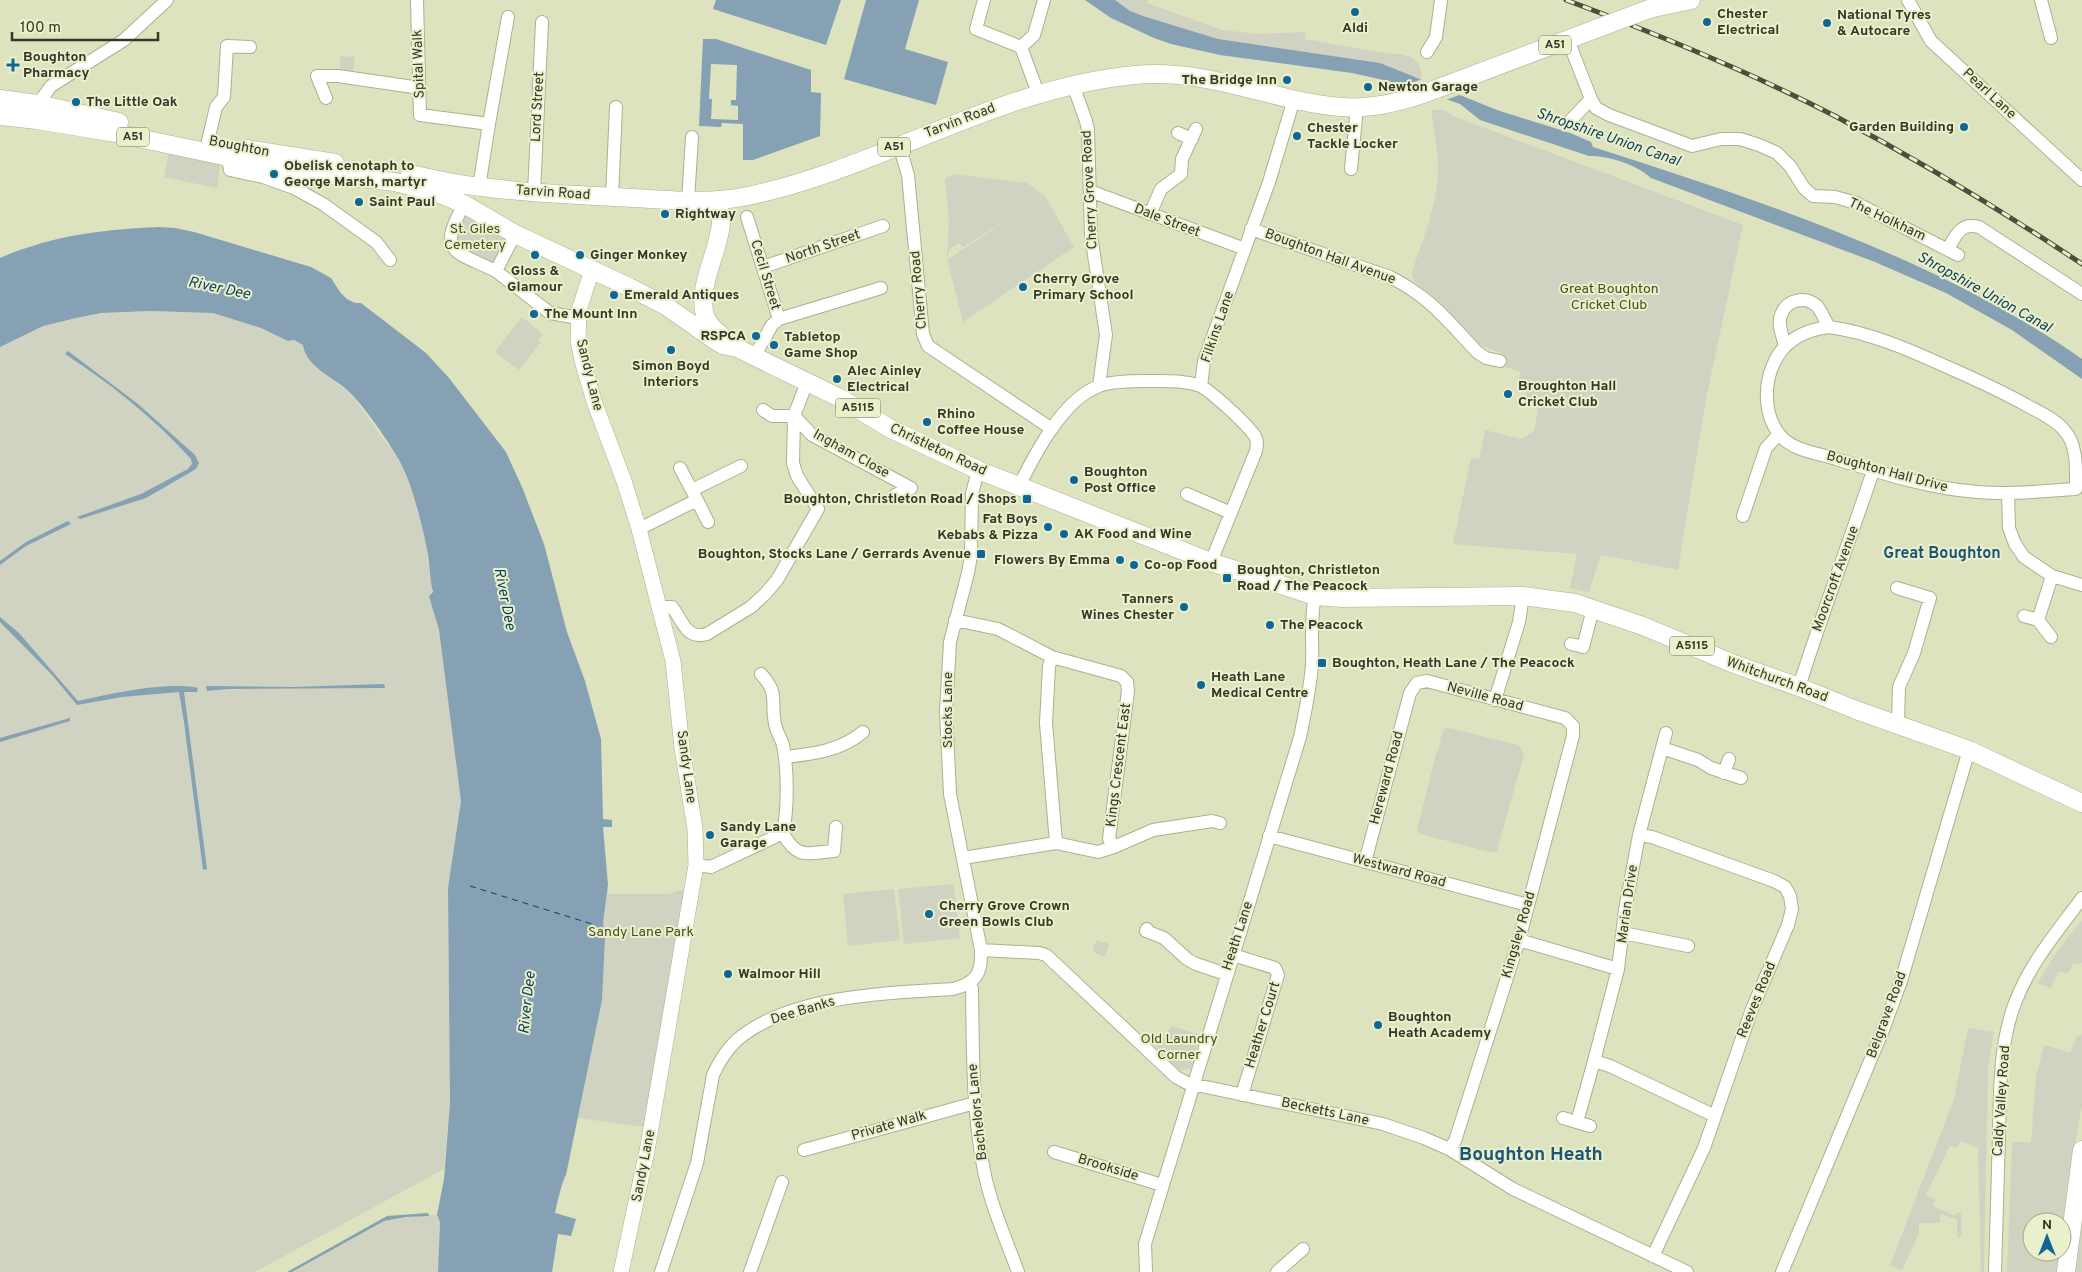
<svg xmlns="http://www.w3.org/2000/svg" width="2082" height="1272" font-family="Overpass,sans-serif">
  <rect width="100%" height="100%" fill="#dde3bf"/>
  <path fill="#d0d3c1" fill-rule="evenodd" d="M1115,0H1148L1147,3L1222,30L1258,34L1306,32L1304,39L1392,54C1409,53 1424,61 1421,79L1380,63L1218,39L1143,16L1130,11Z
    M340,56L355,57L353,71L340,69Z
    M1431,110H1445L1453,116L1743,225L1706,399L1678,570L1601,555L1589,592L1570,588L1577,554L1453,544L1471,458L1479,459L1485,430L1521,439L1534,431L1539,404L1525,400L1528,387L1517,385L1520,372L1503,366V354L1480,345L1442,304L1413,280L1412,272C1422,240 1436,209 1438,175C1439,154 1434,132 1431,110Z
    M169,153L220,164L217,188L164,177Z
    M953,174L1027,183L1045,196L1074,247L963,322L947,260L949,219L945,179ZM1020,212L948,259H947L950,249L959,243L963,247Z
    M468,209L510,236L492,266L460,251L453,231Z
    M151,311L213,313L261,328L288,341L294,340L303,345C306,368 340,381 354,399C364,410 372,423 381,436C387,444 394,452 399,460C409,479 433,557 432,578C431,595 433,613 439,630L461,801L448,888L450,1103L444,1169L255,1272H0V347C14,340 27,332 41,326C74,312 116,313 151,311Z
    M522,317L543,334L538,340L541,342L519,370L495,352Z
    M1450,728L1517,745L1521,748L1524,754L1497,851L1490,852L1420,834L1417,830L1436,754C1443,743 1438,738 1444,729Z
    M954,884L960,938L904,944L898,889Z
    M894,889L900,940L848,946L843,894Z
    M676,891H685L645,1127L578,1118L602,1000L603,923L607,894H669Z
    M2082,921V963L2073,964L2068,973L2058,972L2051,988L2038,983C2050,960 2065,940 2082,921Z
    M1096,940L1109,944L1105,957L1097,954L1093,950Z
    M1172,1026L1200,1035L1191,1068L1179,1070L1156,1048Z
    M1968,1028L1994,1032L1988,1068L1984,1272H1981L1978,1148L1961,1141L1957,1148L1950,1146L1926,1195L1935,1200L1933,1206L1955,1216L1957,1212L1961,1213L1962,1236L1957,1238V1219L1940,1214V1223H1919V1233L1902,1271L1890,1265L1954,1099Z
    M2082,1034V1105L2066,1198L2062,1243V1222H2032V1252H2061L2059,1272H2007L2012,1142H2031L2036,1077L2044,1045L2070,1053L2077,1035L2081,1036Z
    M2082,1191V1272H2074Z
    M437,1215L440,1222L438,1272H292L384,1221L406,1217Z"/>
  <path fill="#86a0b4" fill-rule="evenodd" d="M716,0H841L826,45L713,9Z
    M866,0H919L905,49L948,62L936,105L844,79Z
    M1085,0H1115L1130,11L1143,16L1218,39L1380,63L1497,110L1570,133L1591,142L1593,147C1761,201 1935,257 2082,359V379L2012,330L1946,293L1875,262L1651,178C1636,164 1609,156 1589,156L1480,120L1460,104L1406,85L1352,73L1220,55L1171,44L1154,38L1111,18Z
    M703,39H716L811,70V92L821,93L820,136L753,160H743V124L722,123L721,127L699,126ZM711,64L737,65L736,100H731V105L738,106V120L711,119L712,99H709Z
    M159,227L175,228L194,232L311,267L331,278L340,292L347,299L355,303H361L426,353L449,378L506,452L522,487L544,544L567,632L585,681L601,739L603,819L612,820V827H603L608,885L603,923L605,938L602,1000L566,1175C562,1181 557,1204 555,1213L576,1219L571,1236L558,1234L552,1272H438L440,1222L437,1215L444,1179L450,1103L448,888L461,801L439,630L429,596L433,592C430,582 430,566 428,554C423,528 412,483 399,460C386,438 361,400 341,385C327,375 305,363 303,345L294,340L288,341L261,328L213,313L151,311L101,313L76,318L43,326L0,347V258C50,236 105,229 159,227Z
    M68,351L138,404L195,455L199,463L196,469L146,498L80,519L77,517L141,494L188,469L192,464L191,459C154,418 111,384 65,354Z
    M68,521L71,524L26,546L0,565V561L26,542Z
    M0,617L19,633L78,701C110,694 166,681 198,688L197,692H184L207,869L203,870L184,722L179,692L122,697L77,705L53,676L0,622Z
    M384,684L385,688L228,689L207,691L206,686L293,687Z
    M70,718V721L0,742V738Z
    M428,1213L429,1216L406,1217L384,1221L292,1272H287L387,1216Z"/>
  <path fill="#dde3bf" d="M1425,78L1462,94L1443,101L1400,87Z"/>
  <g fill="none" stroke-linecap="round" stroke-linejoin="round">
    <path stroke="#0d3e5b" stroke-width="1" stroke-dasharray="6 5" stroke-linecap="butt" d="M470,886L592,924"/>
    <defs>
      <path id="minor" d="M417,0L420,115L489,124L479,187
        M984,0L976,29L1021,47L1038,93
        M1908,0L1931,41L2082,180
        M2041,0L2051,38
        M1568,40L1591,99L1571,120
        M1021,47L1034,35L1044,0
        M1427,52L1436,37L1441,0
        M1073,85L1086,121L1088,130L1091,235L1106,335L1099,386
        M326,98L317,76H338L420,88
        M1591,99L1596,108L1609,115L1692,146L1721,139H1740L1759,145L1777,153L1790,166L1804,188L1813,196L1835,197L1856,203L1958,255
        M38,112V104L51,86L124,40L167,0
        M489,124L508,17
        M1178,133L1192,139
        M208,141L216,107L224,97L227,46L250,47
        M899,145L908,175L923,334L928,346L1052,429
        M228,157L230,170L263,177L294,188L323,204L376,242L390,260
        M1351,169L1357,107
        M1090,191L1245,249
        M534,193L542,22
        M612,197L616,107
        M688,201L692,137
        M464,204C437,254 453,250 496,271L515,234
        M1150,214L1161,189L1181,174L1182,159L1196,129
        M747,217L779,319L772,325L754,357
        M1251,229L1390,277C1430,297 1447,320 1477,352L1486,358L1500,361
        M1948,249C1956,235 1961,222 1979,227L2082,294
        M763,267L883,226
        M496,271L550,313L578,318
        M779,319L881,288
        M1829,327C1873,333 1914,352 1954,370C1979,381 2003,392 2026,405C2039,412 2055,419 2064,430C2078,445 2076,470 2076,489C2043,491 2010,495 1977,492C1928,488 1881,473 1833,458C1816,453 1791,450 1779,434C1764,415 1764,386 1773,365C1783,341 1804,330 1829,327Z
        M1785,346C1783,337 1777,324 1781,315C1786,300 1805,295 1817,306C1822,312 1825,321 1829,327
        M763,410L772,416H794L812,435L911,488
        M1019,486C1035,454 1063,399 1099,386C1111,381 1135,381 1148,381C1167,381 1183,380 1201,386
        M692,490L741,466
        M2008,493L2009,528L2015,544L2024,557L2052,576L2082,585
        M1187,494L1231,513
        M895,495L911,488
        M697,500L708,522
        M1743,516L1766,448L1779,434
        M639,529L697,500L680,468
        M1211,562L1256,451C1257,446 1258,441 1255,436C1245,422 1215,395 1201,386L1204,361L1269,182L1294,99
        M1897,588L1930,598L1914,653L1899,687L1898,723
        M659,607H672C683,621 686,640 707,634L751,607L765,594L777,580L818,509L797,476L793,463L794,416L807,382
        M2024,616L2038,620L2052,576
        M955,620L998,629L1052,657L1121,676L1127,682L1128,691L1109,839L1114,847
        M2038,620L2051,637
        M1571,644L1583,647L1593,609
        M1052,657L1049,666L1046,723L1056,843
        M761,674C780,695 770,700 775,724C776,731 781,738 783,745C788,771 788,808 783,833
        M1799,687C1822,614 1849,543 1873,471
        M1495,700L1519,622L1523,596
        M1666,733L1639,835L1625,910L1618,969L1594,1061L1610,1066L1715,1116
        M1662,748L1698,760L1711,768L1741,778
        M785,757C813,754 840,751 863,732
        M1724,773L1729,759
        M1639,835L1652,837L1774,881L1785,887L1790,896L1792,909L1788,925L1752,1009L1704,1148L1653,1256
        M1269,836L1528,905
        M963,858L1056,843L1098,852L1114,847L1153,830L1212,821L1220,823
        M1365,862L1410,693L1417,683L1427,681L1565,718L1573,726V736L1519,940L1455,1141L1449,1149
        M696,865L711,867L783,833C797,860 807,853 834,851L836,827
        M1147,929L1146,931L1164,938L1187,959L1196,964L1226,974
        M1623,933L1688,946
        M1519,940L1618,969
        M981,950L1039,953L1046,955L1176,1077L1187,1083L1383,1124L1424,1138L1449,1149L1513,1189L1687,1272
        M1233,955L1275,968L1278,975L1242,1095
        M970,983L972,989C973,1050 972,1111 984,1171C991,1206 1006,1239 1018,1272
        M1563,1118L1590,1126
        M1577,1122L1594,1061
        M804,1150L975,1103
        M1054,1152L1162,1185
        M661,1272L697,1163L713,1075C719,1062 726,1050 737,1040C788,996 889,992 953,989C976,983 982,974 981,950L950,794L946,711L950,642L968,573L971,556L972,494L978,470
        M750,1272L782,1182
        M1146,1272L1145,1244L1300,737C1305,713 1310,690 1312,665C1313,642 1310,619 1315,596
        M1277,1272L1303,1249
        M1782,1272L1883,1030L1901,981L1969,750
        M1995,1272C1996,1226 1998,1181 1999,1135C2000,1091 1999,1045 2015,1003C2030,963 2057,932 2082,898"/>
      <path id="major" d="M592,270L579,310L578,341L583,364L595,404L624,481L639,529L673,661L682,748L695,829L696,865L647,1151L621,1272"/>
      <path id="highway" d="M1649,9L1691,0
        M0,99L38,104L119,122
        M0,116L37,120L110,132L290,170L395,182L437,193L464,204L515,234L629,287L666,306L713,339L723,345L737,348L840,398L889,428L978,470L1211,562L1315,596L1342,598L1523,596L1575,603L1643,626L1734,664L1799,687L1856,710L1969,750L2082,803
        M247,149L335,163
        M410,174C434,179 458,185 482,187C532,194 583,195 633,198C671,200 710,204 748,196C881,168 997,88 1135,75C1209,68 1270,101 1341,107C1368,109 1397,103 1423,94L1601,27
        M709,201C712,203 716,206 718,209C722,213 721,219 721,224C718,254 697,286 705,316C708,325 716,331 723,337
        M2066,1272L2082,1150"/>
    </defs>
    <use href="#minor" stroke="#acb18e" stroke-width="14"/>
    <use href="#major" stroke="#acb18e" stroke-width="16"/>
    <use href="#highway" stroke="#acb18e" stroke-width="19"/>
    <use href="#minor" stroke="#fff" stroke-width="12"/>
    <use href="#major" stroke="#fff" stroke-width="15"/>
    <use href="#highway" stroke="#fff" stroke-width="18"/>
    <defs>
      <path id="rail" d="M1566,0C1657,34 1748,71 1835,116C1920,161 2001,210 2082,264"/>
    </defs>
    <use href="#rail" stroke="#4c4f3e" stroke-width="5"/>
    <use href="#rail" stroke="#eaf0cb" stroke-width="3" stroke-dasharray="9" stroke-linecap="butt"/>
    <defs>
      <path id="highway-bridge" d="M1601,27L1649,9"/>
    </defs>
    <use href="#highway-bridge" stroke="#acb18e" stroke-width="19" stroke-linecap="butt"/>
    <use href="#highway-bridge" stroke="#fff" stroke-width="18"/>
  </g>
  <g fill="#0e6797" stroke="#eaf0cb" stroke-width="2">
    <circle cx="1355" cy="12" r="5"/>
    <circle cx="1707" cy="22" r="5"/>
    <circle cx="1827" cy="23" r="5"/>
    <path d="M10.5 57.5h5v5h5v5h-5v5h-5v-5h-5v-5h5z"/>
    <circle cx="1287" cy="80" r="5"/>
    <circle cx="1368" cy="87" r="5"/>
    <circle cx="76" cy="102" r="5"/>
    <circle cx="1964" cy="127" r="5"/>
    <circle cx="1297" cy="136" r="5"/>
    <circle cx="274" cy="174" r="5"/>
    <circle cx="359" cy="202" r="5"/>
    <circle cx="665" cy="214" r="5"/>
    <circle cx="535" cy="255" r="5"/>
    <circle cx="580" cy="255" r="5"/>
    <circle cx="1023" cy="287" r="5"/>
    <circle cx="614" cy="295" r="5"/>
    <circle cx="534" cy="314" r="5"/>
    <circle cx="756" cy="336" r="5"/>
    <circle cx="774" cy="345" r="5"/>
    <circle cx="671" cy="350" r="5"/>
    <circle cx="837" cy="379" r="5"/>
    <circle cx="1508" cy="394" r="5"/>
    <circle cx="927" cy="422" r="5"/>
    <circle cx="1074" cy="480" r="5"/>
    <rect x="1022" y="494" width="10" height="10" rx="2.5"/>
    <circle cx="1048" cy="527" r="5"/>
    <circle cx="1064" cy="534" r="5"/>
    <rect x="976" y="549" width="10" height="10" rx="2.5"/>
    <circle cx="1120" cy="560" r="5"/>
    <circle cx="1134" cy="565" r="5"/>
    <rect x="1222" y="573" width="10" height="10" rx="2.5"/>
    <circle cx="1184" cy="607" r="5"/>
    <circle cx="1270" cy="625" r="5"/>
    <rect x="1317" y="658" width="10" height="10" rx="2.5"/>
    <circle cx="1201" cy="685" r="5"/>
    <circle cx="710" cy="835" r="5"/>
    <circle cx="929" cy="914" r="5"/>
    <circle cx="728" cy="974" r="5"/>
    <circle cx="1378" cy="1025" r="5"/>
  </g>
  <g text-anchor="middle" dominant-baseline="central" stroke-width="4" stroke-linejoin="round" paint-order="stroke">
    <g fill="#eaf0cb" stroke="#6b6e5a" stroke-width="1">
      <rect x="1539" y="35.5" width="32" height="19" rx="4"/>
      <rect x="117" y="127.5" width="32" height="19" rx="4"/>
      <rect x="878" y="137.5" width="32" height="19" rx="4"/>
      <rect x="835.5" y="398.5" width="45" height="19" rx="4"/>
      <rect x="1669.5" y="636.5" width="45" height="19" rx="4"/>
    </g>
    <g font-size="12" font-weight="bold" fill="#353729">
      <text x="1555" y="45">A51</text>
      <text x="133" y="137">A51</text>
      <text x="894" y="147">A51</text>
      <text x="858" y="408">A5115</text>
      <text x="1692" y="646">A5115</text>
    </g>
    <g font-size="14" font-weight="bold" fill="#353729" stroke="#eaf0cb" text-anchor="start">
      <text x="1717" y="14">Chester<tspan x="1717" dy="16">Electrical</tspan></text>
      <text x="1837" y="15">National Tyres<tspan x="1837" dy="16">&amp; Autocare</tspan></text>
      <text x="1355" y="28" text-anchor="middle">Aldi</text>
      <text x="23" y="57">Boughton<tspan x="23" dy="16">Pharmacy</tspan></text>
      <text x="1277" y="80" text-anchor="end">The Bridge Inn</text>
      <text x="1378" y="87">Newton Garage</text>
      <text x="86" y="102">The Little Oak</text>
      <text x="1954" y="127" text-anchor="end">Garden Building</text>
      <text x="1307" y="128">Chester<tspan x="1307" dy="16">Tackle Locker</tspan></text>
      <text x="284" y="166">Obelisk cenotaph to<tspan x="284" dy="16">George Marsh, martyr</tspan></text>
      <text x="369" y="202">Saint Paul</text>
      <text x="675" y="214">Rightway</text>
      <text x="590" y="255">Ginger Monkey</text>
      <text x="535" y="271" text-anchor="middle">Gloss &amp;<tspan x="535" dy="16">Glamour</tspan></text>
      <text x="1033" y="279">Cherry Grove<tspan x="1033" dy="16">Primary School</tspan></text>
      <text x="624" y="295">Emerald Antiques</text>
      <text x="544" y="314">The Mount Inn</text>
      <text x="746" y="336" text-anchor="end">RSPCA</text>
      <text x="784" y="337">Tabletop<tspan x="784" dy="16">Game Shop</tspan></text>
      <text x="671" y="366" text-anchor="middle">Simon Boyd<tspan x="671" dy="16">Interiors</tspan></text>
      <text x="847" y="371">Alec Ainley<tspan x="847" dy="16">Electrical</tspan></text>
      <text x="1518" y="386">Broughton Hall<tspan x="1518" dy="16">Cricket Club</tspan></text>
      <text x="937" y="414">Rhino<tspan x="937" dy="16">Coffee House</tspan></text>
      <text x="1084" y="472">Boughton<tspan x="1084" dy="16">Post Office</tspan></text>
      <text x="1017" y="499" text-anchor="end">Boughton, Christleton Road / Shops</text>
      <text x="1038" y="519" text-anchor="end">Fat Boys<tspan x="1038" dy="16">Kebabs &amp; Pizza</tspan></text>
      <text x="1074" y="534">AK Food and Wine</text>
      <text x="971" y="554" text-anchor="end">Boughton, Stocks Lane / Gerrards Avenue</text>
      <text x="1110" y="560" text-anchor="end">Flowers By Emma</text>
      <text x="1144" y="565">Co-op Food</text>
      <text x="1237" y="570">Boughton, Christleton<tspan x="1237" dy="16">Road / The Peacock</tspan></text>
      <text x="1174" y="599" text-anchor="end">Tanners<tspan x="1174" dy="16">Wines Chester</tspan></text>
      <text x="1280" y="625">The Peacock</text>
      <text x="1332" y="663">Boughton, Heath Lane / The Peacock</text>
      <text x="1211" y="677">Heath Lane<tspan x="1211" dy="16">Medical Centre</tspan></text>
      <text x="720" y="827">Sandy Lane<tspan x="720" dy="16">Garage</tspan></text>
      <text x="939" y="906">Cherry Grove Crown<tspan x="939" dy="16">Green Bowls Club</tspan></text>
      <text x="738" y="974">Walmoor Hill</text>
      <text x="1388" y="1017">Boughton<tspan x="1388" dy="16">Heath Academy</tspan></text>
    </g>
    <g font-size="14" fill="#353729" stroke="#eaf0cb">
      <text transform="translate(419 64) rotate(-92)">Spital Walk</text>
      <text transform="translate(1989 94) rotate(43)">Pearl Lane</text>
      <text transform="translate(538 107) rotate(-87)">Lord Street</text>
      <text transform="translate(960 121) rotate(-21)">Tarvin Road</text>
      <text transform="translate(239 147) rotate(11)">Boughton</text>
      <text transform="translate(1090 190) rotate(-93)">Cherry Grove Road</text>
      <text transform="translate(553 193) rotate(4)">Tarvin Road</text>
      <text transform="translate(1887 220) rotate(25)">The Holkham</text>
      <text transform="translate(1167 221) rotate(21)">Dale Street</text>
      <text transform="translate(823 247) rotate(-19)">North Street</text>
      <text transform="translate(1330 257) rotate(20)">Boughton Hall Avenue</text>
      <text transform="translate(765 275) rotate(73)">Cecil Street</text>
      <text transform="translate(919 290) rotate(-95)">Cherry Road</text>
      <text transform="translate(1218 327) rotate(-71)">Filkins Lane</text>
      <text transform="translate(589 375) rotate(76)">Sandy Lane</text>
      <text transform="translate(938 450) rotate(25)">Christleton Road</text>
      <text transform="translate(851 454) rotate(29)">Ingham Close</text>
      <text transform="translate(1887 472) rotate(15)">Boughton Hall Drive</text>
      <text transform="translate(1836 579) rotate(-70)">Moorcroft Avenue</text>
      <text transform="translate(1777 680) rotate(20)">Whitchurch Road</text>
      <text transform="translate(1485 697) rotate(15)">Neville Road</text>
      <text transform="translate(948 710) rotate(-90)">Stocks Lane</text>
      <text transform="translate(1119 765) rotate(-83)">Kings Crescent East</text>
      <text transform="translate(686 767) rotate(82)">Sandy Lane</text>
      <text transform="translate(1387 778) rotate(-75)">Hereward Road</text>
      <text transform="translate(1399 871) rotate(15)">Westward Road</text>
      <text transform="translate(1628 904) rotate(-82)">Marian Drive</text>
      <text transform="translate(1519 935) rotate(-74)">Kingsley Road</text>
      <text transform="translate(1238 936) rotate(-72)">Heath Lane</text>
      <text transform="translate(1757 1000) rotate(-68)">Reeves Road</text>
      <text transform="translate(803 1011) rotate(-17)">Dee Banks</text>
      <text transform="translate(1887 1015) rotate(-70)">Belgrave Road</text>
      <text transform="translate(1263 1025) rotate(-73)">Heather Court</text>
      <text transform="translate(2002 1101) rotate(-86)">Caldy Valley Road</text>
      <text transform="translate(978 1112) rotate(-96)">Bachelors Lane</text>
      <text transform="translate(1325 1112) rotate(12)">Becketts Lane</text>
      <text transform="translate(889 1126) rotate(-16)">Private Walk</text>
      <text transform="translate(644 1166) rotate(-79)">Sandy Lane</text>
      <text transform="translate(1108 1168) rotate(17)">Brookside</text>
    </g>
    <g font-size="14" fill="#494e1d" stroke="#eaf0cb">
      <text x="475" y="229">St. Giles<tspan x="475" dy="16">Cemetery</tspan></text>
      <text x="1609" y="289">Great Boughton<tspan x="1609" dy="16">Cricket Club</tspan></text>
      <text x="641" y="932">Sandy Lane Park</text>
      <text x="1179" y="1039">Old Laundry<tspan x="1179" dy="16">Corner</tspan></text>
    </g>
    <g font-size="15" font-style="italic" fill="#0d3e5b" stroke="#eaf0cb">
      <text transform="translate(1608 138) rotate(19)">Shropshire Union Canal</text>
      <text transform="translate(219 289) rotate(12)">River Dee</text>
      <text transform="translate(1984 293) rotate(29)">Shropshire Union Canal</text>
      <text transform="translate(504 599) rotate(79)">River Dee</text>
      <text transform="translate(528 1003) rotate(-84)">River Dee</text>
    </g>
    <g font-size="16" font-weight="bold" fill="#1e5476" stroke="#eaf0cb">
      <text x="1942" y="554">Great Boughton</text>
    </g>
    <g font-size="19" font-weight="bold" fill="#1e5476" stroke="#eaf0cb">
      <text x="1531" y="1155">Boughton Heath</text>
    </g>
  </g>
  <g transform="translate(2047 1237)"><circle r="24" fill="#eaf0cb" stroke="#a2a68a"/>
  <path d="M0-4L9 19L0 12L-9 19Z" fill="#0e6797"/>
  <text y="-8" font-size="14" font-weight="bold" text-anchor="middle" fill="#353729">N</text>
  </g>
  <path d="M12 32v8h146v-8" fill="none" stroke="#353729" stroke-width="2.5"/>
  <text x="20" y="32" font-size="15" fill="#353729" stroke="#eaf0cb" stroke-width="4" paint-order="stroke">100 m</text>
</svg>
